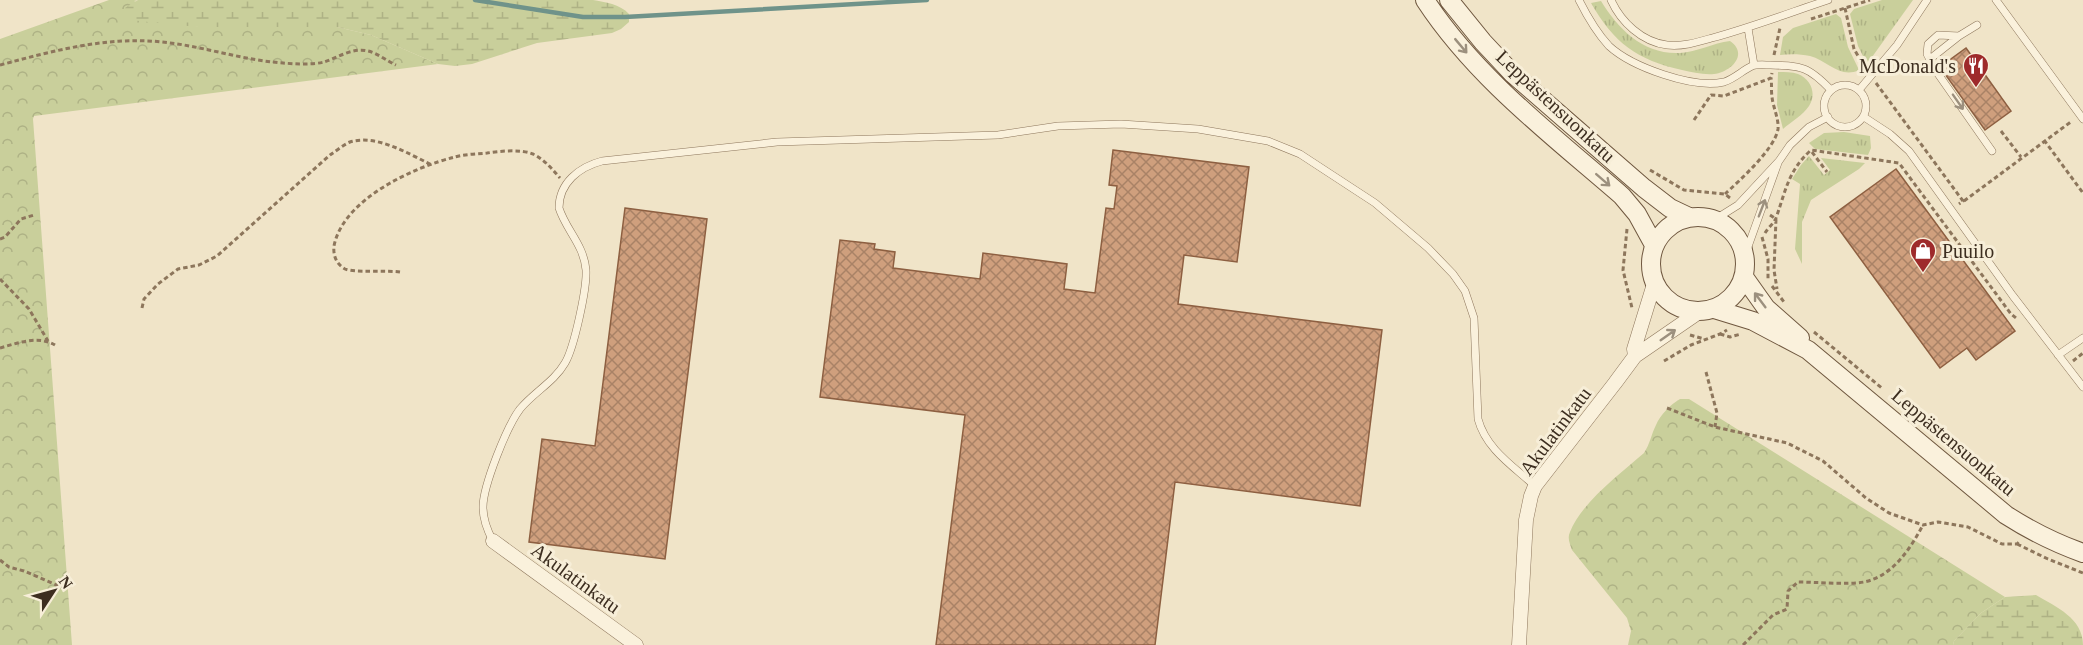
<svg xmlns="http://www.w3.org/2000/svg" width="2083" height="645" font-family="'Times New Roman',serif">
  <defs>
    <pattern id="grass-tufts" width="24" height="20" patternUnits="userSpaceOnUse" patternTransform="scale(1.5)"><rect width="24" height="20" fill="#c9cf9b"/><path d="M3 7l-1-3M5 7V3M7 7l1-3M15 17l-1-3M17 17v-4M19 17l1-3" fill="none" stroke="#aeb285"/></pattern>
    <pattern id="forest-crowns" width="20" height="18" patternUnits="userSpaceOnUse" patternTransform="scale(1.5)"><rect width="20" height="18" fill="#c9cf9b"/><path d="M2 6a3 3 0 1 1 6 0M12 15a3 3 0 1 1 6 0" fill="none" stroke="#aeb285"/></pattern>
    <pattern id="wetland-marsh" width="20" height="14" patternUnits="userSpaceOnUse" patternTransform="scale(1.5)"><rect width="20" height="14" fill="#c9cf9b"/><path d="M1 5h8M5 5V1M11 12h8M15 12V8" fill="none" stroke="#aeb285"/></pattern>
    <pattern id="building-cross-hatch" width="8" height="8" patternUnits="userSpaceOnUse" patternTransform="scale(1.5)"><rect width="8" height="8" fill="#cf9f7d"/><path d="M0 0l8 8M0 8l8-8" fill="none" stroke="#a98266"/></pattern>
  </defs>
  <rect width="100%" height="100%" fill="#f0e4c8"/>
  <path fill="url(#grass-tufts)" d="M1882,0H1913L1867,64L1858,46L1850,14L1854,9Z
    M1601,1C1618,29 1644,55 1680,53C1697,52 1713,43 1730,41C1749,54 1731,72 1714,74C1703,75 1692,72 1682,70C1637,60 1614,43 1591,3Z
    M1836,14L1841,18L1848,47L1859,70C1840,79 1828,61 1810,56C1800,54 1790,54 1780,55L1783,37L1793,28Z
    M1778,72C1785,72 1792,72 1798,74C1811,79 1817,94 1809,106C1803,115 1791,122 1783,129L1777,105Z
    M1844,132L1870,136L1871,148L1868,155L1815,149L1809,143L1824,133Z
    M1809,156L1824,175L1830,170L1821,158L1865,163L1859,169L1811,200L1802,222V264L1795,249L1800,184L1792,179L1801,165Z"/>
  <path fill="url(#forest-crowns)" d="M109,0H138L134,1L198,27H337L371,35L438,64L34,116L33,119L72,645H0V39Z
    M1680,399H1689L2005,597L1981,613L1954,641L1953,645H1628L1631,631L1627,618L1572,550C1570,544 1567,538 1570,532C1581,503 1621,473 1644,453C1650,444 1651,435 1656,425C1660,415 1671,404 1680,399Z"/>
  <path fill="url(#wetland-marsh)" d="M138,0H593C605,2 620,4 629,14V22L621,29L612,33L537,43L472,64L455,66L438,64L371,35L337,27H198L139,21L129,18L126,13L125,8Z
    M2036,595C2056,607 2083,618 2083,645H1953L1954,641L1981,613L2005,597Z"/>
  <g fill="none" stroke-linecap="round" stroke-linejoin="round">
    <path stroke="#6f938a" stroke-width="4.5" d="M475,0L583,17H625L927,0"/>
  </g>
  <path fill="url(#building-cross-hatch)" stroke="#8d5f41" stroke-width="1.5" d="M1966,48L2011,111L1985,130L1940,67Z
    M1113,150L1249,167L1237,262L1184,255L1178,304L1382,330L1360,506L1175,482L1155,645H936L965,415L820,397L840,240L875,244L874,249L895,252L893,268L980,279L983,253L1067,264L1064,289L1095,293L1106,208L1114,209L1117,186L1109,185Z
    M1896,169L2015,331L1976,360L1967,348L1940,368L1830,217Z
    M625,208L707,219L665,559L529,542L542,439L595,446Z"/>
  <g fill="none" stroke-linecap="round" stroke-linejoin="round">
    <defs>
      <path id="lane" d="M1579,0C1587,16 1596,32 1609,46C1632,67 1693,89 1724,82C1734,79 1743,70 1752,66C1757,64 1765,65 1770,65C1802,66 1808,66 1831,90
        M1611,0C1621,22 1642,42 1667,45C1682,47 1698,42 1712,38C1752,27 1789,13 1828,0
        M1996,0L2083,119
        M1977,25L1959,36L1938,35L1928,44L1927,54L1936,71L1992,151
        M1748,28L1754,65
        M1930,59L1959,36
        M1824 106a21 21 0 1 1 42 0a21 21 0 1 1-42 0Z
        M1859,90L1897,45L1927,0
        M1864,117L1890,134L1909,151L2013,296L2083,387
        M1714,220L1738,205L1779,161L1790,145L1809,127L1828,117
        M1745,255L1778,163
        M2058,355L2083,338
        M493,541C487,530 483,520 483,507C483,486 507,426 520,409C534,392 554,382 565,363C574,348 587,289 586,270C584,245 566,230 559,208C559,183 579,167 602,161L777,142L998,135L1058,126L1121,124L1198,129L1268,141L1300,154L1375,203L1428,248L1453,274L1465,291L1474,318L1478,419C1486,449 1513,466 1535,486"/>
      <path id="street" d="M1635,356L1634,349L1654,284
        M493,541L636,645
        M1519,645L1526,520L1531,496L1535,486L1615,383L1635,356L1699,312"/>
      <path id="secondary" d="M1425,0C1476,78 1553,136 1622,196L1637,214L1654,245
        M1449,0L1483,42L1513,74L1644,188L1670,208L1689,217
        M1651 264a47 47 0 1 1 94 0a47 47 0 1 1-94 0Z
        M1744,277L1766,308L1800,338
        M1714,309L1753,321L1808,350L2006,515C2031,531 2055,543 2083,553"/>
    </defs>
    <use href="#lane" stroke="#8d765c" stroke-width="8"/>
    <use href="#street" stroke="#8d765c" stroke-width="15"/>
    <use href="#secondary" stroke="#6f573f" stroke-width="20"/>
    <path stroke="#8d765c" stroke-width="3" stroke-dasharray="4.5 3" stroke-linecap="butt" d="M1845,8L1854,49L1865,68
      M1811,19L1870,0
      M1774,55L1780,28H1782
      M0,65C53,51 107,36 162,42C203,46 241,60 283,63C295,64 312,65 324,62C337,58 353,47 368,51C377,53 387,61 396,65
      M1876,83L1963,201L1959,204
      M1694,120L1711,95L1724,96L1771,78L1772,73
      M2001,131L2021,157
      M2044,140L2083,193
      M1812,152L1827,172
      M1650,170L1684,190L1725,194L1730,198
      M1725,194C1739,181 1775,149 1778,129C1779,119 1773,107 1772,97C1771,91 1772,85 1771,78
      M1964,201L2072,121
      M1770,215L1776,219L1774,270L1777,289
      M1627,229L1623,270L1632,308
      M1765,233C1768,228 1774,223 1776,218C1786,190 1788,171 1811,150L1899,163L2011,314L2016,318
      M1762,237L1768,259V280
      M0,239L5,237L21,219L34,215
      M400,272C387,270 354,273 345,269C336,264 333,255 334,246C343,199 414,167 455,157C466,154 477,154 487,153C501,151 521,149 533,154C545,160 552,169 560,178
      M0,279L29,309L48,341
      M1772,286L1784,302
      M142,308L144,299L158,284L178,269L199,265L217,256L330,155C336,151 343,145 350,142C376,134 407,153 430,164
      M1814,332L1883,389
      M1720,334L1730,337L1741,334
      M1690,335L1704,339
      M0,348C18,343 38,335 55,345
      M1664,361L1691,345L1720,334L1727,330
      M2073,361L2083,353
      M1706,372L1717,413L1715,427
      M1667,408L1715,427L1787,443L1823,461L1866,498L1889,513L1923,525L1938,522L1968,527L2002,544H2017L2019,542
      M2017,544L2048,559L2083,573
      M0,560L9,567L24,571L66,589
      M1743,645L1773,615L1787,609L1788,591L1798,582C1817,582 1847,585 1864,582C1893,576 1910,549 1923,525"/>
    <use href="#lane" stroke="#faf1dc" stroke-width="7"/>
    <use href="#street" stroke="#faf1dc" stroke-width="14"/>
    <use href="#secondary" stroke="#faf1dc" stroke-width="18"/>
  </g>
  <defs><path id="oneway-shaft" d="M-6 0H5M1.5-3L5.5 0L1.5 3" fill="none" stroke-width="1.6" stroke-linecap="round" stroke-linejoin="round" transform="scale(1.5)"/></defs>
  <g stroke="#9c907e">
    <use href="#oneway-shaft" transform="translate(1461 46) rotate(50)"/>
    <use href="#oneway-shaft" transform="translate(1958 102) rotate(55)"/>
    <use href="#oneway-shaft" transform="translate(1603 180) rotate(41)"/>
    <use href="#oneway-shaft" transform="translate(1762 208) rotate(-69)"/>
    <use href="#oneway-shaft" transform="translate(1760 300) rotate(-127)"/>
    <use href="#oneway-shaft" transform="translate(1668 335) rotate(-35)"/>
  </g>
  <defs>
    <symbol id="restaurant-pin" viewBox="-11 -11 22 30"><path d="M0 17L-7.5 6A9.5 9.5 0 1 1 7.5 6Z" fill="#9e2a2b" stroke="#f7eed8"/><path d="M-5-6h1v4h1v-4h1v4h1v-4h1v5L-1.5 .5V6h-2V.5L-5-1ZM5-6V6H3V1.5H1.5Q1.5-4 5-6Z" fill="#fff"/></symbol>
    <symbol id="shop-pin" viewBox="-11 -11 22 30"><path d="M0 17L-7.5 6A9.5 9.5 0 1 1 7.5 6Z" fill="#9e2a2b" stroke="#f7eed8"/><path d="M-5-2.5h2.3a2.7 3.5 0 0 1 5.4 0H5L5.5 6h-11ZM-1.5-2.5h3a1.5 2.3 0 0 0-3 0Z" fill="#fff"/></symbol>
  </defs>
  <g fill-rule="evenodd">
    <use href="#restaurant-pin" x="1961" y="51" width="30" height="40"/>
    <use href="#shop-pin" x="1908" y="236" width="30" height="40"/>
  </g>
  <g text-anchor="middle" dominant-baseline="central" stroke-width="6" stroke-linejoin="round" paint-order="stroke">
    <g font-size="20" fill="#3d2e20" stroke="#f7eed8" text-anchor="end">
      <text x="1956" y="66">McDonald's</text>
      <text x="1942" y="251" text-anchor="start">Puuilo</text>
    </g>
    <g font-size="20" fill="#3d2e20" stroke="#f7eed8">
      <text transform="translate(1556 106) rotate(43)">Leppästensuonkatu</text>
      <text transform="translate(1555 431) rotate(-53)">Akulatinkatu</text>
      <text transform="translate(1954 442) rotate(40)">Leppästensuonkatu</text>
      <text transform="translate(576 578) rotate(36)">Akulatinkatu</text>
    </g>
  </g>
  <g transform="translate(54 591) rotate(54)" stroke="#f7eed8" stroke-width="4.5" paint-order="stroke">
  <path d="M0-4.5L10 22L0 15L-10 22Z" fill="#3d2e20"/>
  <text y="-9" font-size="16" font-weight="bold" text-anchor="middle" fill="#3d2e20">N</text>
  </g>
</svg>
